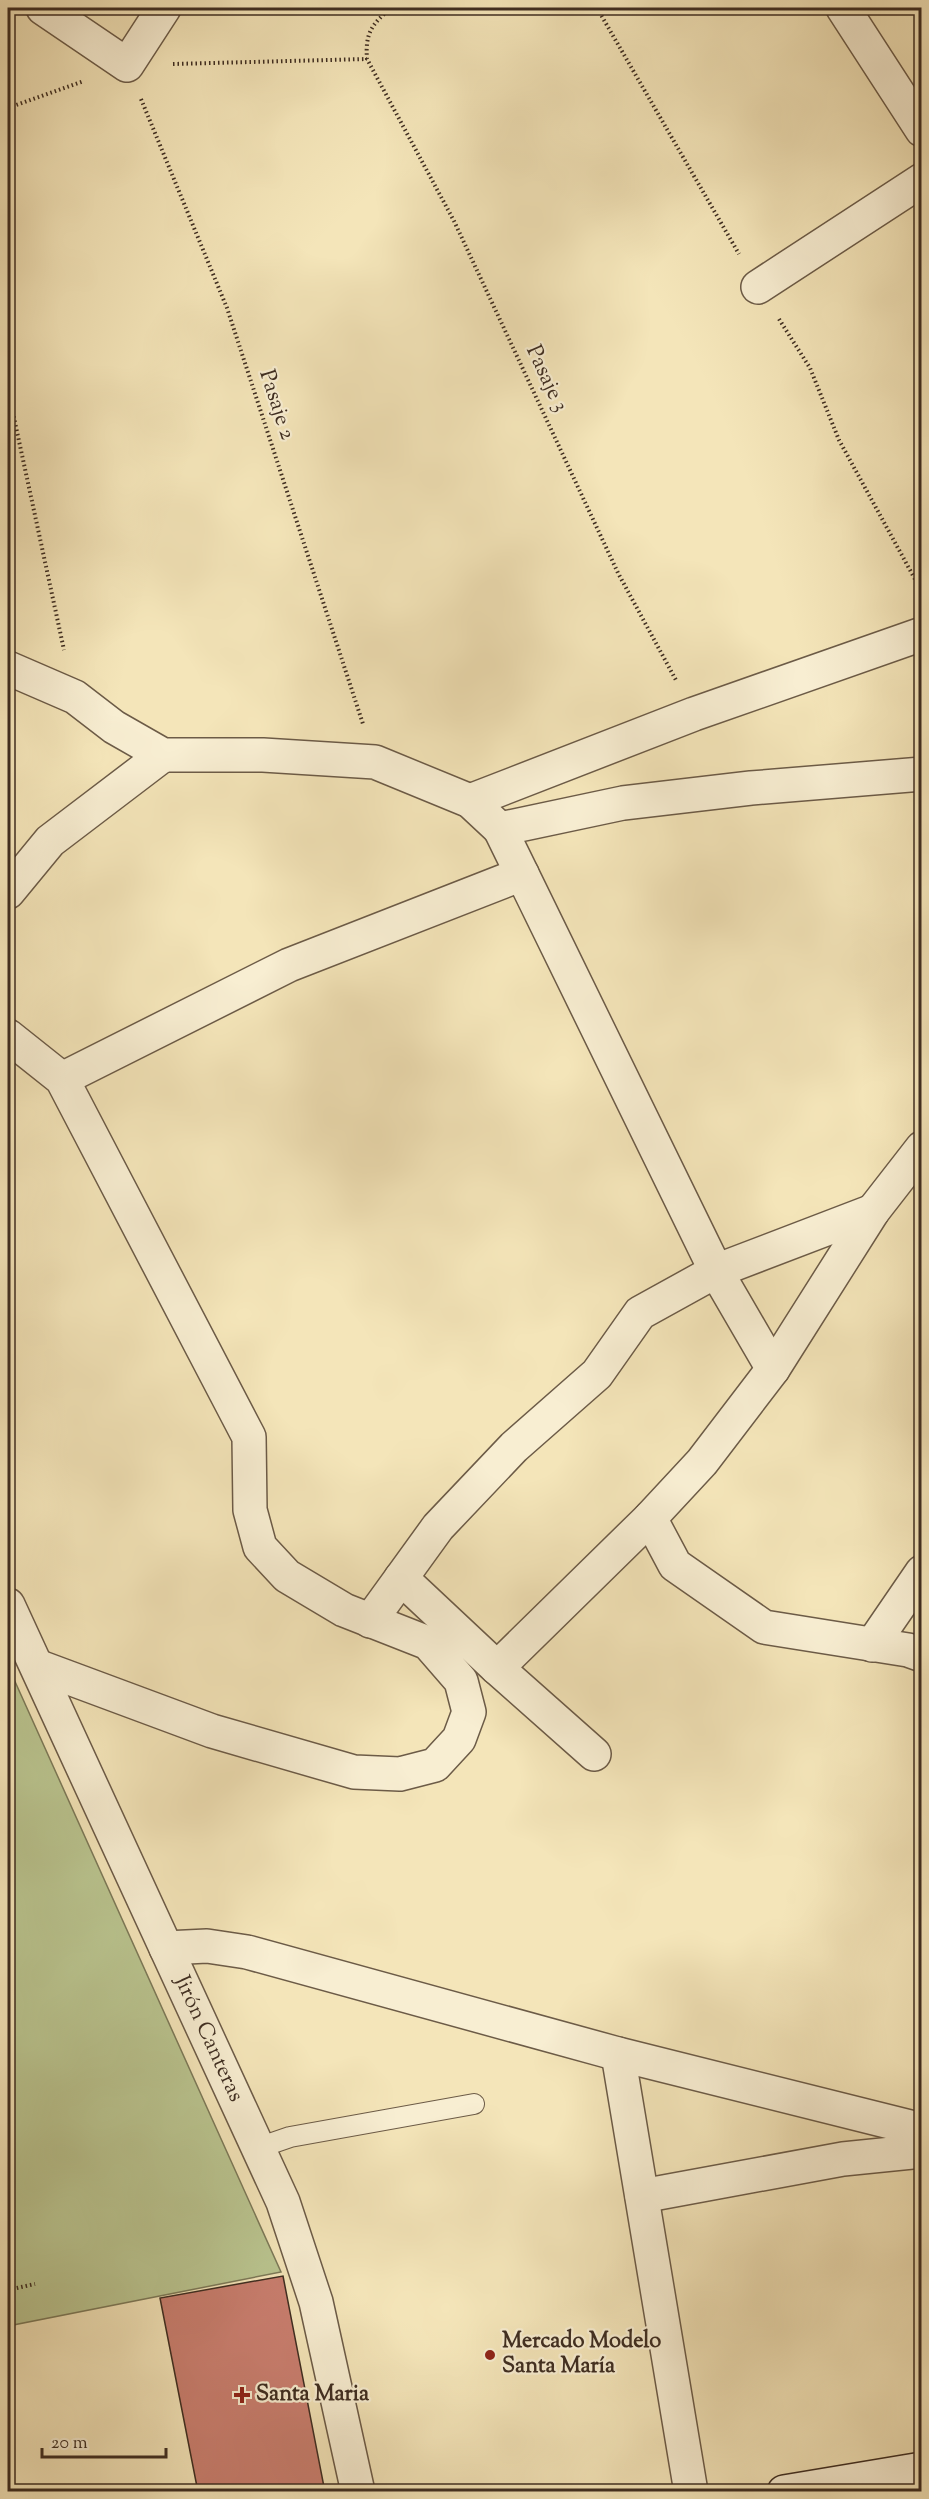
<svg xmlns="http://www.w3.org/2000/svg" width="929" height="2499" font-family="'Sorts Mill Goudy',serif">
  <rect width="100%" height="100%" fill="#f4e5b9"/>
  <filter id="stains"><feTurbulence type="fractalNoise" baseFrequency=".00333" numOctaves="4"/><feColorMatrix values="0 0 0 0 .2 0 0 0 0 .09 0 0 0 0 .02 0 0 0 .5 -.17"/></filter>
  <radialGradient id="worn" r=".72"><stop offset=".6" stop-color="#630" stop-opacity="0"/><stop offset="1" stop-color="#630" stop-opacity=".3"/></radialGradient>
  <path fill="#bac590" stroke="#7c7958" stroke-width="1.5" d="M8,1666L281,2272L8,2326Z"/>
  <path fill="#c97e6f" stroke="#3e2d21" stroke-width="1.5" d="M283,2276L325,2492H198L160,2298Z"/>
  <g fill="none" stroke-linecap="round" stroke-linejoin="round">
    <defs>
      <path id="lane" d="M258,2148L290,2137L474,2104"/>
      <g id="street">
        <path d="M43,8L127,65L164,8"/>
        <path d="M843,8L922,130"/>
        <path d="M758,287L922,180"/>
        <path d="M8,668L75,697L114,727L163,755H263L375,762L470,801L500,829"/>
        <path d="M470,801L694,714L922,634"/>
        <path d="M522,874L716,1271L773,1369"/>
        <path d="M8,892L50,841L163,755"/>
        <path d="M8,1036L62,1079L249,1437L250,1510L260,1547L287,1576L344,1610L428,1643L461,1681L469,1712L459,1739L435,1765L400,1774L354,1772L212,1731L37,1666"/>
        <path d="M62,1079L289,965L522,874L500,829L623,803L751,788L922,774"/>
        <path d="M650,1518L675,1565L764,1627L908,1650L922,1655"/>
        <path d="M401,1578L497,1668L594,1754"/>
        <path id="s1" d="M8,1605L283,2202L316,2302L358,2492"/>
        <path d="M370,1621L438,1527L514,1447L597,1374L640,1313L716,1271L873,1211"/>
        <path d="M872,1645L922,1572"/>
        <path d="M497,1668L650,1518L702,1462L773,1369L873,1211L922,1148"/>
        <path d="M166,1948L207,1946L247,1952L618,2054L922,2130"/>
        <path d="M618,2054L691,2492"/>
        <path d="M642,2196L843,2159L922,2151"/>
      </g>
      <path id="secondary" d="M784,2492L922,2469"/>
    </defs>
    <use href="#lane" stroke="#6c5b47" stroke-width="22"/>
    <use href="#street" stroke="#6c5b47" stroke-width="36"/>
    <use href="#secondary" stroke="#3e2d21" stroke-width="36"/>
    <path stroke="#3e2d21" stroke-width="4" stroke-dasharray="1.5 3" stroke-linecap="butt" d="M391,8C372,24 365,33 367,59L454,221L618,573L677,682
      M597,8L739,254
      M173,64L367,59
      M141,99L227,308L363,724
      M8,108L84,81
      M779,319L810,368L839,440L922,592
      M8,390L64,650
      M8,2290L35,2284"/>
    <use href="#lane" stroke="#f8eed2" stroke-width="20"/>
    <use href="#street" stroke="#f8eed2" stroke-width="33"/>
    <use href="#secondary" stroke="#f8eed2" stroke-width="33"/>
  </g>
  <g fill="#8f2418" stroke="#f8eed2" stroke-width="2">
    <circle cx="490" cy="2355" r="6"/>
    <path d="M239 2386h6v6h6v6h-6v6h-6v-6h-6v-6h6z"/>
  </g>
  <g text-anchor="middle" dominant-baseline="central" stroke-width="4.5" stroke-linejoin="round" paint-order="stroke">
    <g font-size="22" fill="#3e2d21" stroke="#f8eed2">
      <text transform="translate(546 379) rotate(65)">Pasaje 3</text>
      <text transform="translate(276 405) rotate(72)">Pasaje 2</text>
      <text stroke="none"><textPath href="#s1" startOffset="478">Jirón Canteras</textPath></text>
    </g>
    <g font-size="22" font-weight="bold" fill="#3e2d21" stroke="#f8eed2" text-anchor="start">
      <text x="502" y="2342">Mercado Modelo<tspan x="502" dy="25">Santa María</tspan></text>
      <text x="256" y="2395">Santa Maria</text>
    </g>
  </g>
  <rect width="929" height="2499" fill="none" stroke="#f4e5b9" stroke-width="30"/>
  <rect x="9" y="9" width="911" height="2481" fill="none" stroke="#3e2d21" stroke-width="3"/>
  <rect x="15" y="15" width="899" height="2469" fill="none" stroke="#3e2d21" stroke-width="1.5"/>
  <path d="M42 2448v9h124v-9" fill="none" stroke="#3e2d21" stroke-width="3"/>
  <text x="51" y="2448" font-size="18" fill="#3e2d21" stroke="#f8eed2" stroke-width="4.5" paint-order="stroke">20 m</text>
  <rect width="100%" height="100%" filter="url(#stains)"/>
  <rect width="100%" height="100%" fill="url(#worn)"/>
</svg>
